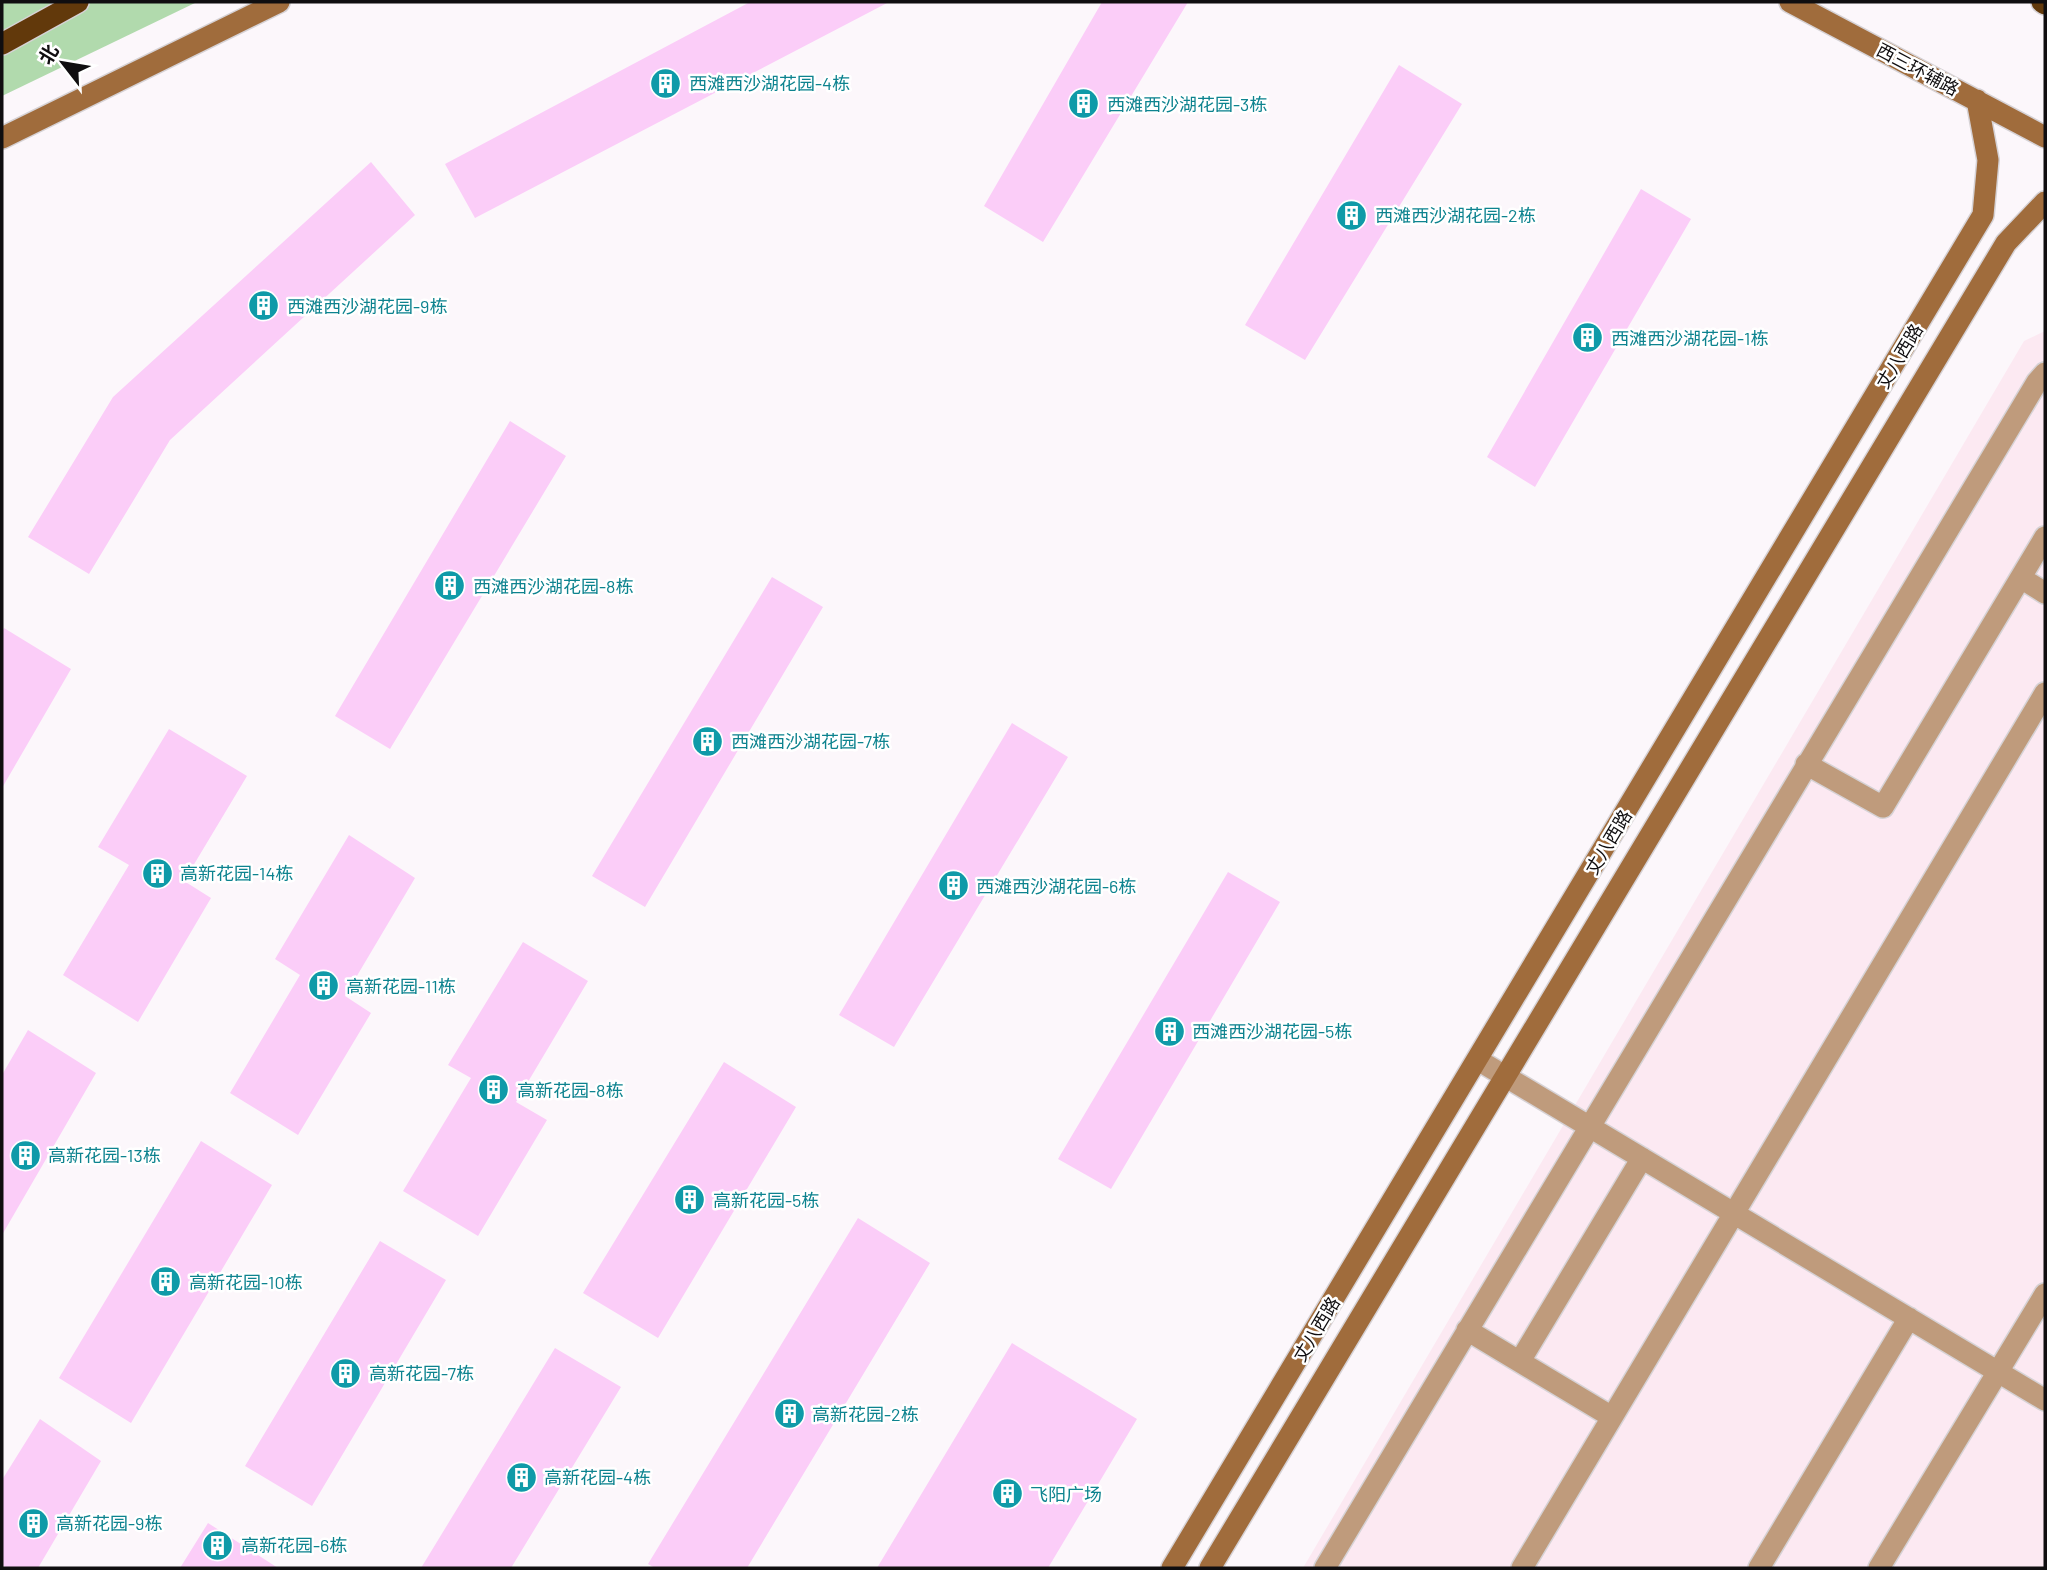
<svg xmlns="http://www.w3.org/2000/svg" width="2047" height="1570" font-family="Barlow,'Noto Sans SC',sans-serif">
  <rect width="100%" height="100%" fill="#fcf7fb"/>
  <path fill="#fce9f2" d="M2045,331V1568H1303L2024,341Z"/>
  <path fill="#b1daad" d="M2,2H197L2,96Z"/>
  <path fill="#fbcdf8" d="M750,2H889L475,218L445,164Z
    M1102,2H1188L1043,242L984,206Z
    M1399,65L1462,104L1305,360L1245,325Z
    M371,162L415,215L170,440L89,574L28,537L113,397Z
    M1641,189L1691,219L1535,487L1487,457Z
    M510,421L566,456L390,749L335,716Z
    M772,577L823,607L645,907L592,876Z
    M4,628L71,669L2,788V632Z
    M1012,723L1068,757L894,1047L839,1015Z
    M169,729L247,776L184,881L211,898L138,1022L63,975L129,865L98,847Z
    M349,835L415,878L345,996L371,1013L298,1135L230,1093L300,975L275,959Z
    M1228,872L1280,902L1111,1189L1058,1159Z
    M523,942L588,981L516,1102L547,1120L478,1236L403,1191L471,1078L448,1065Z
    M28,1030L96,1073L2,1235V1075Z
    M724,1062L796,1107L658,1338L583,1293Z
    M201,1141L272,1185L131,1423L59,1378Z
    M858,1218L930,1263L747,1568H655L648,1564Z
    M380,1241L446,1280L312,1506L245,1466Z
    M1012,1343L1137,1419L1048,1568H877Z
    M555,1348L621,1387L511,1568H421Z
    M40,1419L101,1461L38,1568H8L2,1565V1480Z
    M208,1523L278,1568H180Z"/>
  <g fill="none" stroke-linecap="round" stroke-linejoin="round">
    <defs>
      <path id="street" d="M2021,578L2045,593
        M1806,764L1883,807L2045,537
        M1478,1060L2045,1400
        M1467,1330L1612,1417
        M1520,1361L1642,1158
        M1325,1568L2037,382L2045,373
        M1522,1568L2045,693
        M1759,1568L1909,1318
        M1879,1568L2045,1294"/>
      <path id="secondary" d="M1790,2L2045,137
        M2,138L279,2
        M1172,1568L1983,215L1988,160L1977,100
        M1210,1568L2006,243L2045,202"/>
      <path id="highway" d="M2042,2L2045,4
        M2,44L78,2"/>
    </defs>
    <use href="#street" stroke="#d6d2d5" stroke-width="24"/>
    <use href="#secondary" stroke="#d6d2d5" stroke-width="24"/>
    <use href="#highway" stroke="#d6d2d5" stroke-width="24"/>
    <use href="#street" stroke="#bf9b7c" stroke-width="21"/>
    <use href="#secondary" stroke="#a06c3c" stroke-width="21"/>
    <use href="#highway" stroke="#62390b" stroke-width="21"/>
  </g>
  <defs>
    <symbol id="building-disc" viewBox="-11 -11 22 22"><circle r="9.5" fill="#0f9aa8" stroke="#fff"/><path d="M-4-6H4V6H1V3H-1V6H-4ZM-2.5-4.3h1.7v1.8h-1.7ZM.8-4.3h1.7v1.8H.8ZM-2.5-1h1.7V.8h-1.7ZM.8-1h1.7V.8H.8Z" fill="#fff"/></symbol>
  </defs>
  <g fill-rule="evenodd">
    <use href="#building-disc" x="648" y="66" width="35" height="35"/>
    <use href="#building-disc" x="1066" y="86" width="35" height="35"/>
    <use href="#building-disc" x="1334" y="198" width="35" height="35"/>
    <use href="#building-disc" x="246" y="288" width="35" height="35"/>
    <use href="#building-disc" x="1570" y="320" width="35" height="35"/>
    <use href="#building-disc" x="432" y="568" width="35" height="35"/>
    <use href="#building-disc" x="690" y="724" width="35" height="35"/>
    <use href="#building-disc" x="140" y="856" width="35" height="35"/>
    <use href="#building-disc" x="936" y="868" width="35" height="35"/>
    <use href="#building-disc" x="306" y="968" width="35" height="35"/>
    <use href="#building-disc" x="1152" y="1014" width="35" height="35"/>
    <use href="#building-disc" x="476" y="1072" width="35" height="35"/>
    <use href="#building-disc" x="8" y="1138" width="35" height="35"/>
    <use href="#building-disc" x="672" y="1182" width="35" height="35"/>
    <use href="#building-disc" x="148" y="1264" width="35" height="35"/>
    <use href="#building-disc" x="328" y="1356" width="35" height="35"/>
    <use href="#building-disc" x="772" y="1396" width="35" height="35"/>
    <use href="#building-disc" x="504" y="1460" width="35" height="35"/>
    <use href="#building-disc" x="990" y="1476" width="35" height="35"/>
    <use href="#building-disc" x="16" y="1506" width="35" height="35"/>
    <use href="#building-disc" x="200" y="1528" width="35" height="35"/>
  </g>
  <g text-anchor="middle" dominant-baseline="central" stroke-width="5" stroke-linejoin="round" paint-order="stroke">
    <g font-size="18" fill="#100e10" stroke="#fff">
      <text transform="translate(1918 69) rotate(28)">西三环辅路</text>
      <text transform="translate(1899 356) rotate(-59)">丈八西路</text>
      <text transform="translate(1608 842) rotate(-59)">丈八西路</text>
      <text transform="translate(1316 1329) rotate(-59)">丈八西路</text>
    </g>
    <g font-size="18" fill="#0d838f" stroke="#fff" text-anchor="start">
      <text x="689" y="83">西滩西沙湖花园-4栋</text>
      <text x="1107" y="104">西滩西沙湖花园-3栋</text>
      <text x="1375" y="215">西滩西沙湖花园-2栋</text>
      <text x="287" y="306">西滩西沙湖花园-9栋</text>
      <text x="1611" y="338">西滩西沙湖花园-1栋</text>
      <text x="473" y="586">西滩西沙湖花园-8栋</text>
      <text x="731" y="741">西滩西沙湖花园-7栋</text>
      <text x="180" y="873">高新花园-14栋</text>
      <text x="976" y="886">西滩西沙湖花园-6栋</text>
      <text x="346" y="986">高新花园-11栋</text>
      <text x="1192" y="1031">西滩西沙湖花园-5栋</text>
      <text x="517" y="1090">高新花园-8栋</text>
      <text x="48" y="1155">高新花园-13栋</text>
      <text x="713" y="1200">高新花园-5栋</text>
      <text x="189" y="1282">高新花园-10栋</text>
      <text x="369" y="1373">高新花园-7栋</text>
      <text x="812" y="1414">高新花园-2栋</text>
      <text x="544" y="1477">高新花园-4栋</text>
      <text x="1030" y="1494">飞阳广场</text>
      <text x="56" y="1523">高新花园-9栋</text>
      <text x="241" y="1545">高新花园-6栋</text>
    </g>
  </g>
  <rect width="2047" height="1570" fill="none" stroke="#100e10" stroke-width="7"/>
  <g transform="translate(63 63) rotate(301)" stroke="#ffffff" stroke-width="5" paint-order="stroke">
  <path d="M0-5L12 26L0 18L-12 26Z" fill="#100e10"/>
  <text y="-10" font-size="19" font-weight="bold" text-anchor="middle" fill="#100e10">北</text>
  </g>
</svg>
